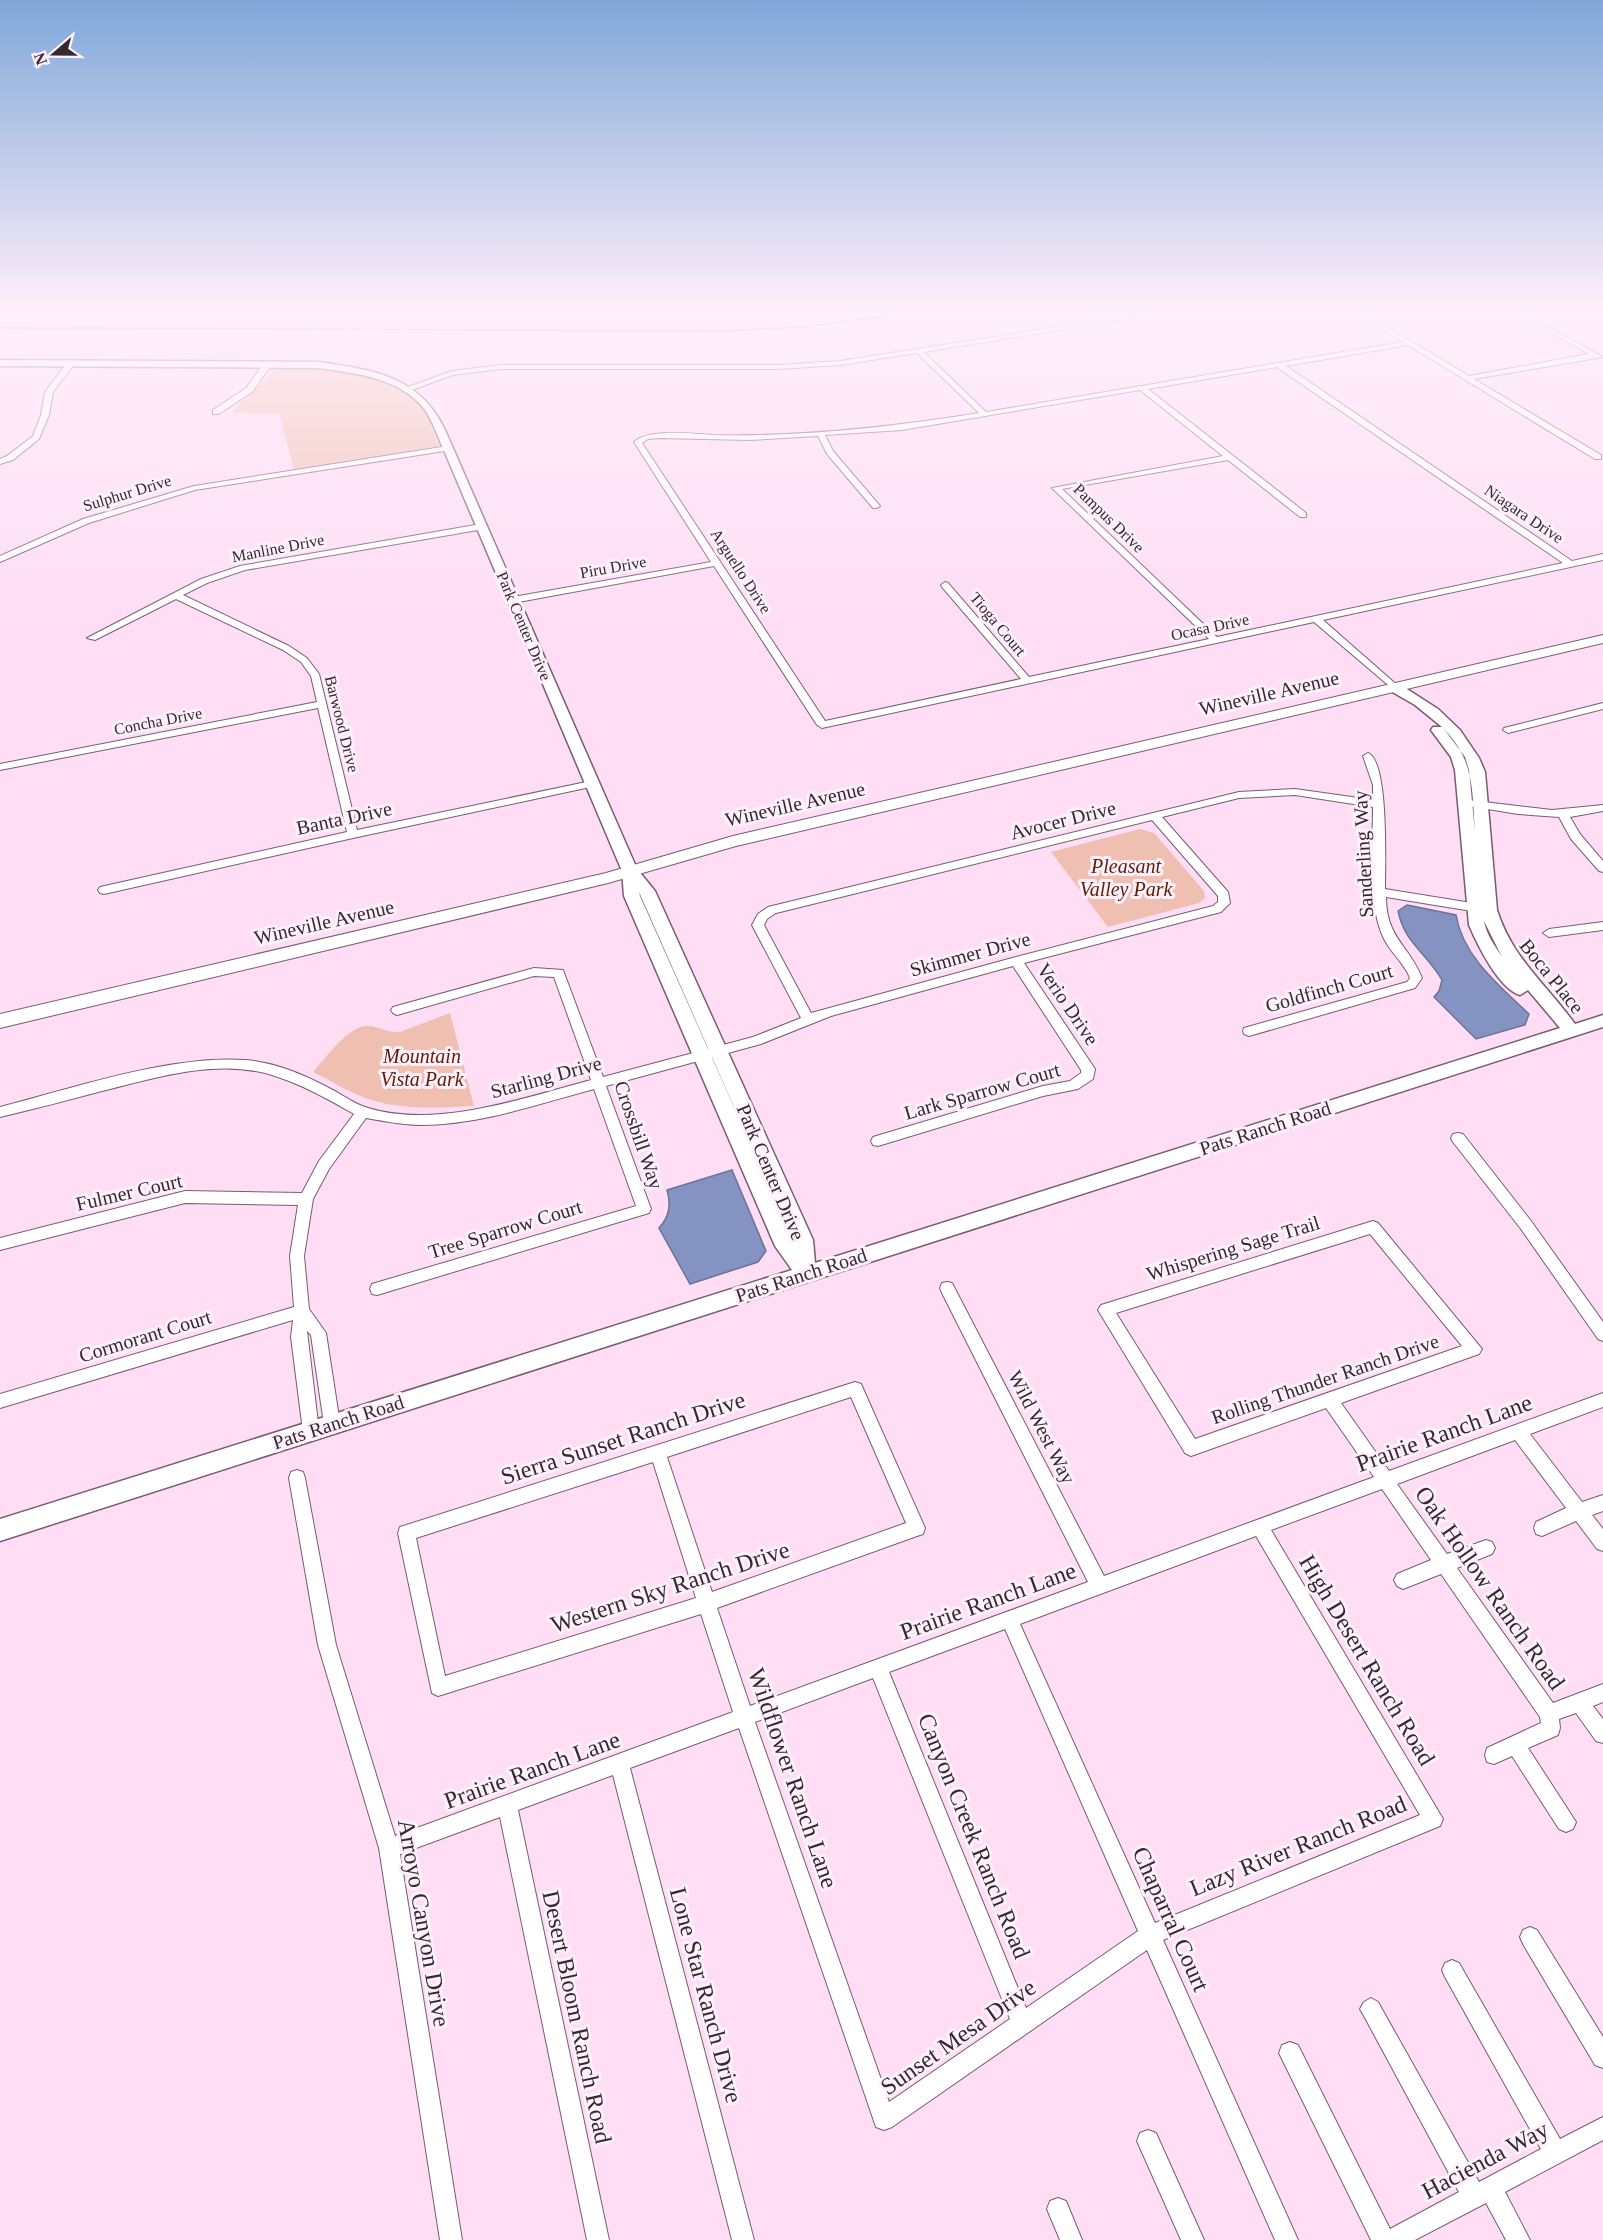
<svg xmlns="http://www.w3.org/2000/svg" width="1603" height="2240" font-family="Georgia,serif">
  <rect width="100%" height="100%" fill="#feddf5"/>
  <path fill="#efc0b1" d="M276,367C320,368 394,367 422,408C430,419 434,434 439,446L294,469L279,414L232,413C246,396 262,384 276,367Z
    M1140,829L1154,833L1204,891L1205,898L1199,903L1108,927L1051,852Z
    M450,1013L474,1106C435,1108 395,1111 358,1095C343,1089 328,1079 313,1072C325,1059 349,1025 367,1026C378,1026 388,1033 400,1032Z"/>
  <path fill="#8593c2" stroke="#6d7396" stroke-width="1.5" d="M1407,905L1456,915C1463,957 1500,986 1529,1014L1525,1025L1476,1039L1434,997L1439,991L1442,980C1426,952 1405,944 1398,911Z
    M732,1170L766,1251L758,1262L690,1284L659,1228C670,1216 671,1204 667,1190Z"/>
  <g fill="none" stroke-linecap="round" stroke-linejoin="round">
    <path stroke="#6d7396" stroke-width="2" d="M0,328L724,331L804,327L939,309"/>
    <defs>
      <path id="minor" d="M1174,309H1191L924,352L986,412L1403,342L1350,309H1358L1469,376L1589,354L1508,309H1516L1603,357L1474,379L1601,455V459H1595L1408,345L1286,366L1572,561L1603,554V560L1323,620L1397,685V689L1394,690L1314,622L822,728L817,725L714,566L513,603L508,600L513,597L711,562L634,442C650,428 693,434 714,435C803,437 891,427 979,413L917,353L840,365L779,369H501L453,375L409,391L402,389L452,371L501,365H779L840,361ZM1278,367V368L1563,563L1217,637L1062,489L1228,460L1300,517H1306V513L1148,389ZM1140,390L1223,456L1052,488L1209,639L1029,677L948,583L945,582L941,585L942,587L1021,679L825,721L642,443L648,439L659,438L750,440L818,436L827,454L873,508H876L880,506L833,451L825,435L902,430Z
        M69,360L76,362L53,392L49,415L39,439L13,460L0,464V459L7,456L33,436L41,415L45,392Z
        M265,362L272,364L252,392L219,414H213V410L246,388Z
        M448,446L452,448L451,450L195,490L89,523L0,562V556L83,519L194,486Z
        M481,524L484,525V529L245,570L207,583L183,595L289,646L307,658L319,674L357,830L591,781L595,782V786L353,838L104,894L100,893L98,890L100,887L347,832L318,708L0,770V764L317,702L311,676L301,662L283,650L176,599L95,640L87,638L201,579L240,566Z
        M1603,703V709L1508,733L1503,730L1504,728Z
        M1368,753C1389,761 1385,865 1385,889L1484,905L1490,909L1484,913L1386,897C1386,938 1409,945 1422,978L1415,988L1249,1036L1244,1034L1243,1031L1244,1028L1407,982L1410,978C1404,963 1391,953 1384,939C1367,905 1373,845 1373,807L1295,795L1239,798L1162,817L1228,892L1230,903L1221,912L1024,963L1095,1069L1093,1079L1078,1089L1043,1096L878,1146L873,1145L871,1141L873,1137L1043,1086L1070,1081L1081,1073V1070L1013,966L831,1016L761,1044L606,1086L651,1209L649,1213L377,1295L372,1294L370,1289L372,1284L636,1206L594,1089C538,1104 480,1125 421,1125C403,1125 384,1121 366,1118L329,1169L313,1199L304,1256L309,1309L326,1333L340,1424L338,1429L332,1431L326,1429L324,1424L311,1335L307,1331L319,1431L317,1436L311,1438L305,1436L303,1431L291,1337L293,1320L0,1408V1394L294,1307L290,1256L298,1205L185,1203L0,1250V1238L185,1191L302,1193L319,1161L354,1114C328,1099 301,1084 272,1075C217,1058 155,1078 102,1091C68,1100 34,1109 0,1117V1107C74,1088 170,1055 245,1060C273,1062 303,1074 327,1087C340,1093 354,1104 368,1108C438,1129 523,1098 591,1080L554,977L534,976L397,1015L393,1013L391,1010L393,1007L534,968L563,970L603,1077L753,1037L801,1018L752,925L758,914L768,907L1239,792L1295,789L1373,800V785L1363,756ZM1152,820L1218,896V902L1213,906L1016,957L811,1013L764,925L767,919L776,913Z
        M1467,800L1552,810L1603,805V811L1570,817L1580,834L1603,861V872L1599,871L1571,839L1559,817L1518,814L1463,805V801Z
        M1603,922V930L1549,937L1543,933L1549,929Z
        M1458,1133L1463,1134L1531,1221L1603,1322V1341L1598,1339L1521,1229L1453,1142L1451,1138L1453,1134Z
        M1373,1221L1378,1223L1482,1349L1479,1354L1341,1403L1389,1471L1603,1393V1407L1530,1434L1582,1502L1603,1495V1511L1592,1515L1603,1529V1551L1597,1549L1576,1521L1542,1536L1536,1534L1534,1528L1536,1522L1566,1508L1515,1440L1397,1484L1447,1554L1486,1540L1492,1542L1495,1548L1492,1554L1457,1568L1553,1703L1603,1684V1702L1593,1706L1603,1719V1743L1596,1741L1576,1713L1559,1719L1560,1728L1558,1735L1528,1748L1576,1822L1573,1829L1566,1832L1559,1829L1512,1756L1494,1764L1487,1762L1485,1755L1487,1748L1541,1723L1540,1717L1441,1574L1403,1589L1397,1586L1394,1580L1397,1574L1431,1560L1382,1489L1271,1530L1443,1819L1440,1826L1163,1940L1298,2240H1275L1147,1950L892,2127L884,2130L876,2127L739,1728L630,1768L754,2240H732L613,1775L518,1810L609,2240H587L500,1817L400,1854L462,2240H440L379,1848L318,1645L289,1478L291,1472L297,1470L303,1472L305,1478L336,1645L395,1836L733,1712L701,1614L438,1696L432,1693L398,1533L400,1527L855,1382L861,1384L925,1528L923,1534L917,1536L717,1608L750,1706L1088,1582L942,1293L940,1288L942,1283L947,1282L952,1283L1104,1576L1374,1477L1326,1408L1191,1456L1185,1453L1101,1315L1098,1310L1101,1305ZM1370,1234L1462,1346L1195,1439L1116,1313ZM851,1397L906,1523L712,1592L667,1457ZM653,1462L696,1598L445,1676L416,1538ZM1256,1536L1420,1815L1155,1923L1020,1624ZM1005,1629L1138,1931L1026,2008L889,1672ZM873,1678L1010,2019L889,2102L755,1722Z
        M1530,1927L1537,1930L1603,2037V2068L1595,2065L1523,1944L1520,1937L1523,1930Z
        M1452,1960L1459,1963L1560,2139L1603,2117V2140L1505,2192L1530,2240H1506L1486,2203L1415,2240H1371L1279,2053L1282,2045L1290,2042L1298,2045L1390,2229L1459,2192L1364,2016L1360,2009L1364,2002L1371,1998L1378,2002L1479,2182L1541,2149L1445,1977L1442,1970L1445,1963Z
        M1148,2130L1156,2133L1204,2240H1181L1137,2141L1140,2133Z
        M1058,2198L1066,2201L1082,2240H1060L1047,2209L1050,2201Z"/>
      <path id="tertiary" d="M0,360L319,362C373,370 420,376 445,430L637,869L655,891L813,1240L815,1263L1560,1028L1528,990L1520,995C1499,989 1477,944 1469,925L1455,770L1451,757L1431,730L1433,727H1442L1415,705L1389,690L1387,687L1389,684H1399L1438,709L1460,730L1479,758L1485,772L1497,910C1512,958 1546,984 1575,1024L1603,1015V1027L0,1541V1519L792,1270L775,1246L624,896L622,871L443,448C437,435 433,422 425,410C401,378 355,373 319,368L0,366ZM1444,729C1475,761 1472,791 1475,833L1469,770L1465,757ZM639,892L793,1240L794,1242L640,896ZM1484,921L1502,957C1495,946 1486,934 1484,921Z"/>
      <path id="secondary" d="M1603,635V643L736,846L608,883L0,1028V1014L606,873L733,836Z"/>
    </defs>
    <use href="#minor" stroke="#785c71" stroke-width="2"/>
    <use href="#tertiary" stroke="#785c71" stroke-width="3"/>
    <use href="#secondary" stroke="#785c71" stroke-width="2"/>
    <use href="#minor" fill="#fff" fill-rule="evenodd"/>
    <use href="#tertiary" fill="#fff" fill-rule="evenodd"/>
    <use href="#secondary" fill="#fff" fill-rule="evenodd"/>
  </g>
  <linearGradient id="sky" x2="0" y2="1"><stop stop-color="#80a7d9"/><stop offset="0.5" stop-color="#fff0fa"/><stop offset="1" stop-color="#fff0fa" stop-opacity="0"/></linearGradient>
  <rect width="1603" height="623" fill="url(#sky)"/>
  <g text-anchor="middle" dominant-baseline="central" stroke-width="6" stroke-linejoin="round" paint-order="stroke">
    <g font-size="16" fill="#342831" stroke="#fff1fb">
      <text transform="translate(127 493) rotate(-17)">Sulphur Drive</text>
      <text transform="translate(1524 514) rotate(34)">Niagara Drive</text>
      <text transform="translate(1109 518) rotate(44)">Pampus Drive</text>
      <text transform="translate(278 548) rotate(-11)">Manline Drive</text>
      <text transform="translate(613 567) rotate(-10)">Piru Drive</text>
      <text transform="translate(741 571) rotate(57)">Arguello Drive</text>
      <text transform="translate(998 624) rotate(50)">Tioga Court</text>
      <text transform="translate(524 626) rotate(67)">Park Center Drive</text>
      <text transform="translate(1210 627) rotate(-12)">Ocasa Drive</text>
      <text transform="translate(158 721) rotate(-11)">Concha Drive</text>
      <text transform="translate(342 724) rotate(76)">Barwood Drive</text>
    </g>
    <g font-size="20" fill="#342831" stroke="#fff1fb">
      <text transform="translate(1269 693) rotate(-13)">Wineville Avenue</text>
      <text transform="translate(795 804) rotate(-13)">Wineville Avenue</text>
      <text transform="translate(344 818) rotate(-12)">Banta Drive</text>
      <text transform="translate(1063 820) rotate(-14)">Avocer Drive</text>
      <text transform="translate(1363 854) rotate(-93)">Sanderling Way</text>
      <text transform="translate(324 922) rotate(-13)">Wineville Avenue</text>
      <text transform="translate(970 954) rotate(-15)">Skimmer Drive</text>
      <text transform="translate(1552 976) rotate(51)">Boca Place</text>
      <text transform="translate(1329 988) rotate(-16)">Goldfinch Court</text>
      <text transform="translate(1068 1004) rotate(56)">Verio Drive</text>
      <text transform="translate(546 1077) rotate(-15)">Starling Drive</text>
      <text transform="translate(982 1091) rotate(-16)">Lark Sparrow Court</text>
      <text transform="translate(1265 1128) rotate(-18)">Pats Ranch Road</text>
      <text transform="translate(639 1135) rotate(71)">Crossbill Way</text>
      <text transform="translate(771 1172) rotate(67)">Park Center Drive</text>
      <text transform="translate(129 1192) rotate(-13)">Fulmer Court</text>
      <text transform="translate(505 1229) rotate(-17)">Tree Sparrow Court</text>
      <text transform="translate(1233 1248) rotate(-17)">Whispering Sage Trail</text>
      <text transform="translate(801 1275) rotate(-18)">Pats Ranch Road</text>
      <text transform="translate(145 1336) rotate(-17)">Cormorant Court</text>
      <text transform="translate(1325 1379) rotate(-19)">Rolling Thunder Ranch Drive</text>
      <text transform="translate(338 1422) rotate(-18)">Pats Ranch Road</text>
      <text transform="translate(1042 1427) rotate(63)">Wild West Way</text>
    </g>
    <g font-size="20" font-style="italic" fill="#5e1c03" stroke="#fff1fb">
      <text x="1126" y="866">Pleasant<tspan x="1126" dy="23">Valley Park</tspan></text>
      <text x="422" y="1056">Mountain<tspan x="422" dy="23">Vista Park</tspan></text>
    </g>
    <g font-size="24" fill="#342831" stroke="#fff1fb">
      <text transform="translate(1444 1433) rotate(-20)">Prairie Ranch Lane</text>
      <text transform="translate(623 1438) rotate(-18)">Sierra Sunset Ranch Drive</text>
      <text transform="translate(670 1587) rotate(-18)">Western Sky Ranch Drive</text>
      <text transform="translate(1490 1588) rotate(55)">Oak Hollow Ranch Road</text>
      <text transform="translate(988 1601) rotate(-20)">Prairie Ranch Lane</text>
      <text transform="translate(1367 1660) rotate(59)">High Desert Ranch Road</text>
      <text transform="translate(532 1770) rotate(-20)">Prairie Ranch Lane</text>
      <text transform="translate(793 1778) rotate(71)">Wildflower Ranch Lane</text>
      <text transform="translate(974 1836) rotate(68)">Canyon Creek Ranch Road</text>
      <text transform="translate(1298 1846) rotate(-22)">Lazy River Ranch Road</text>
      <text transform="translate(1171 1919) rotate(66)">Chaparral Court</text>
      <text transform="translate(424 1923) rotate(80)">Arroyo Canyon Drive</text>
      <text transform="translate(706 1995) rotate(75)">Lone Star Ranch Drive</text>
      <text transform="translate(577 2017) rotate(78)">Desert Bloom Ranch Road</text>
      <text transform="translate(958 2037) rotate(-35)">Sunset Mesa Drive</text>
      <text transform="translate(1485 2160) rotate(-28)">Hacienda Way</text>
    </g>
  </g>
  <g transform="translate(54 54) rotate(250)" stroke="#fff1fb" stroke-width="4.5" paint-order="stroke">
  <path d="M0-4.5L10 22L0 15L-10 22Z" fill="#342831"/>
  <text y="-9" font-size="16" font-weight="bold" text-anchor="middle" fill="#342831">N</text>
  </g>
</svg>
